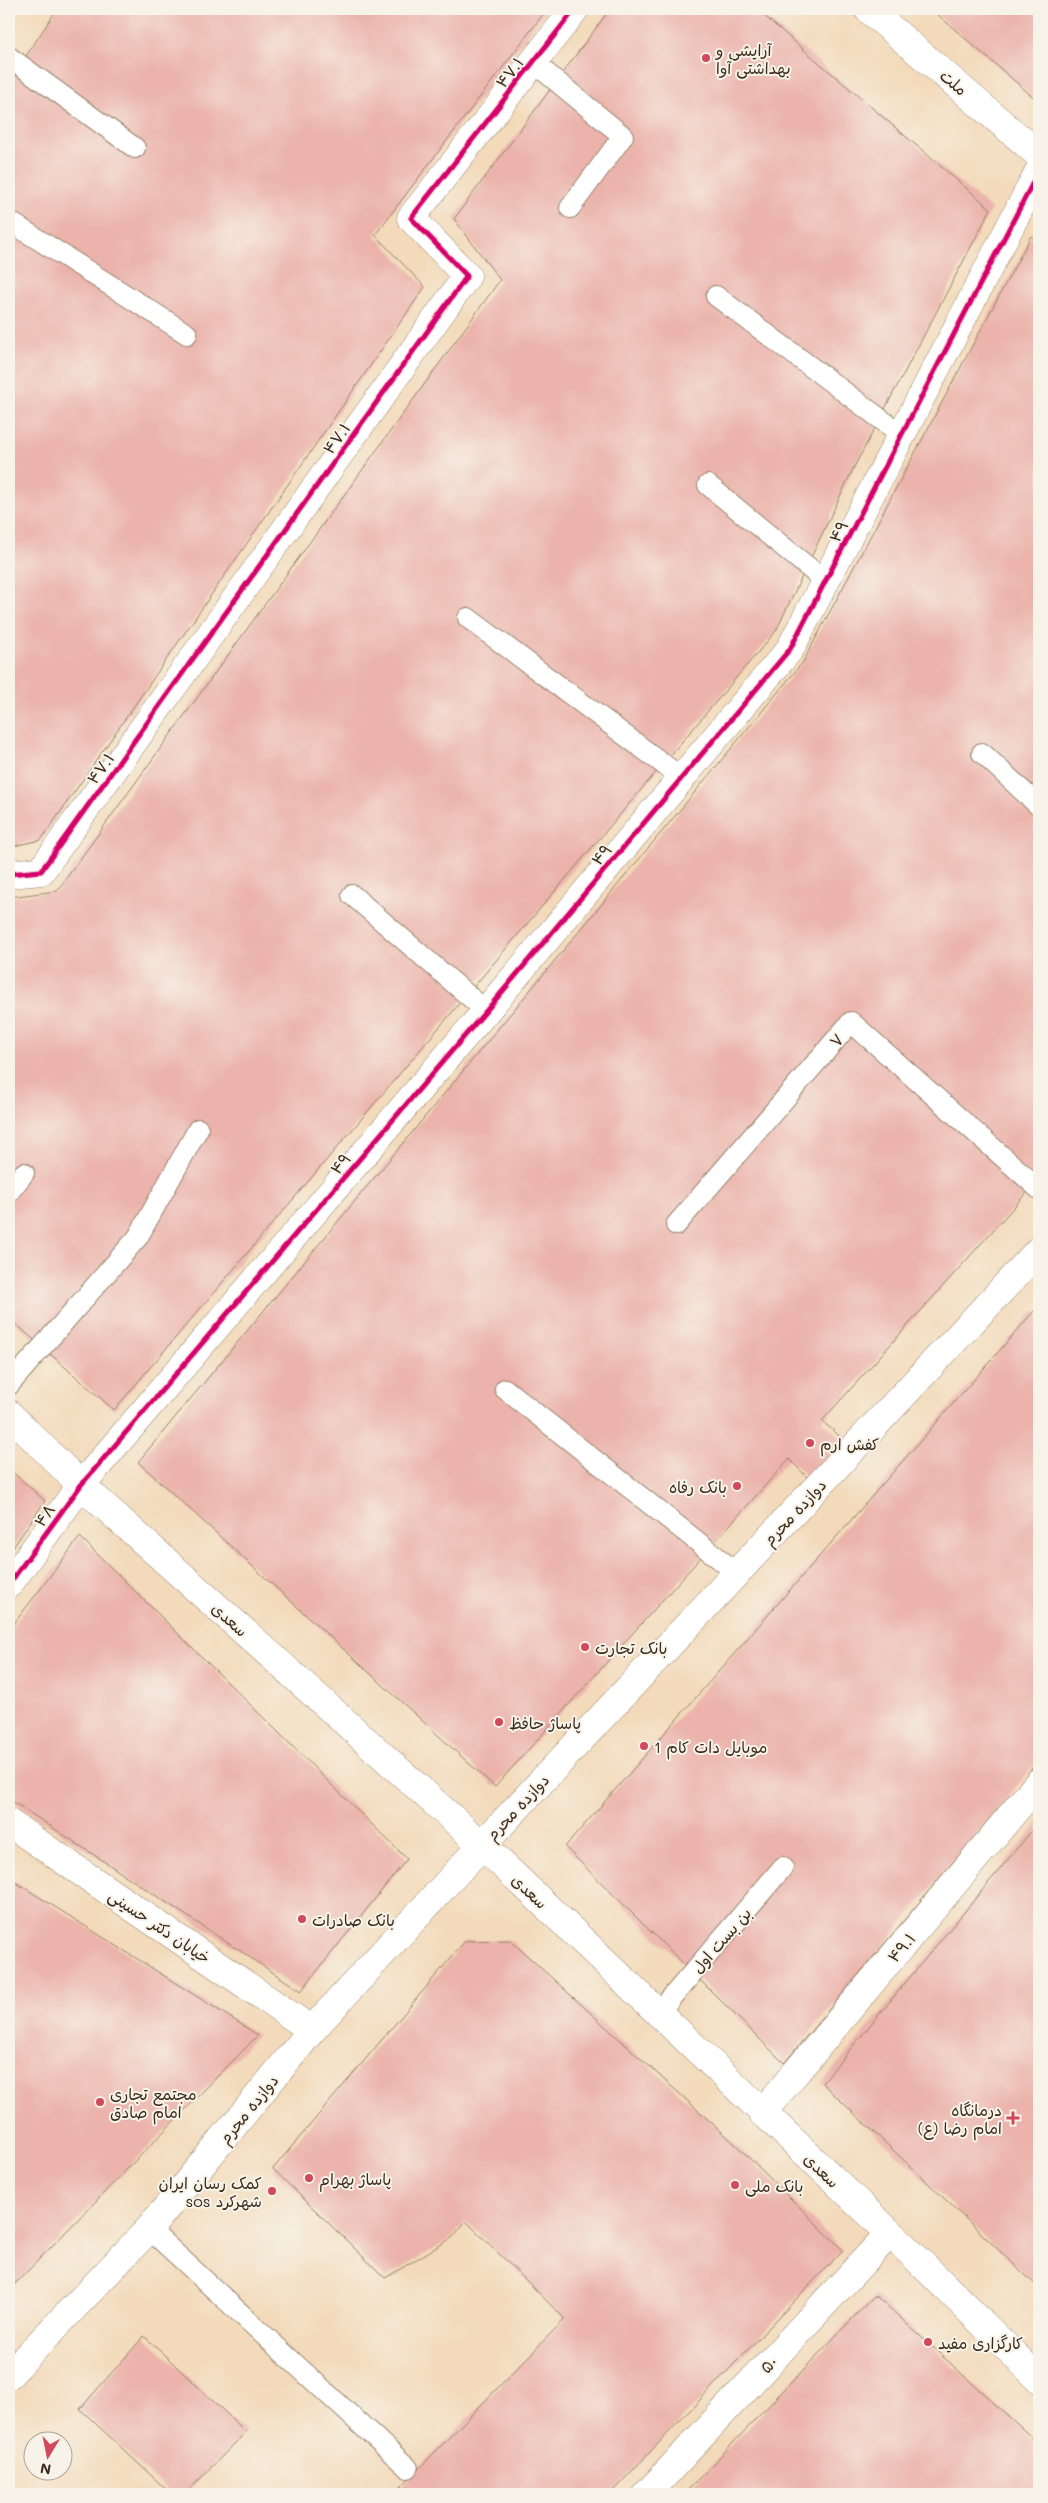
<svg xmlns="http://www.w3.org/2000/svg" width="1048" height="2503" font-family="Mali,'Playpen Sans Arabic',sans-serif">
  <rect width="100%" height="100%" fill="#f7f3e8"/>
  <filter id="ink" filterUnits="userSpaceOnUse"><feTurbulence type="fractalNoise" baseFrequency=".02" numOctaves="2"/><feDisplacementMap in="SourceGraphic" scale="10" xChannelSelector="R" yChannelSelector="G"/><feConvolveMatrix kernelMatrix="1 2 1 2 8 2 1 2 1" color-interpolation-filters="sRGB"/></filter>
  <filter id="wash" filterUnits="userSpaceOnUse"><feTurbulence type="fractalNoise" baseFrequency=".0096" numOctaves="4" result="noise"/><feDisplacementMap in="SourceGraphic" scale="20" xChannelSelector="R" yChannelSelector="G"/><feGaussianBlur stdDeviation="1.12" result="paint"/><feColorMatrix in="noise" values="0 0 0 0 0 0 0 0 0 0 0 0 0 0 0 0 0 1.4 0 .05"/><feComposite in="paint" operator="in"/></filter>
  <g filter="url(#wash)">
    <rect width="100%" height="100%" fill="#f3daba"/>
    <g id="blocks">
      <path fill="#ebb3ab" d="M57,9H547L375,235L425,287L41,840L9,847V82Z
        M610,9H756L991,209L853,469L776,631L114,1410L9,1318V897L57,891L500,280L454,219Z
        M931,9H1039V102Z
        M1031,236L1039,243V1179L822,1421L850,1445L810,1480L789,1459L495,1787L138,1462L803,662Z
        M1034,1311L1039,1315V1760L784,2063L565,1847Z
        M9,1469L45,1501L9,1553Z
        M80,1537L407,1859L301,1991L9,1799V1630Z
        M1039,1822V2288L822,2083Z
        M9,1878L258,2035L9,2290Z
        M510,1940L734,2143L843,2250L610,2494H394L565,2319L466,2221L452,2238L385,2278L273,2169L465,1941Z
        M875,2295L1039,2444V2494H684Z
        M144,2336L246,2432L185,2494H171L80,2409Z"/>
    </g>
  </g>
  <g filter="url(#ink)">
    <use href="#blocks" fill-opacity="0" stroke="#97826c" stroke-width="1"/>
    <g fill="none" stroke-linecap="round" stroke-linejoin="round">
      <defs>
        <path id="service" d="M9,57L135,148
          M533,62L623,136L570,208
          M9,221L187,334
          M716,296L902,435
          M708,485L825,581
          M468,618L682,778
          M982,753L1039,806
          M352,895L486,1011
          M9,1192L24,1173
          M676,1225L851,1022L1039,1189
          M9,1385L138,1237L198,1129
          M505,1389L737,1573
          M659,2012L783,1867
          M149,2229L408,2468"/>
        <path id="minor" d="M9,874L41,871L467,276L411,218L575,9
          M9,1584L81,1485L486,1011L790,649L1039,171
          M9,1823L312,2030
          M762,2113L1039,1782
          M647,2494L889,2234"/>
        <path id="secondary" d="M868,9L1039,155
          M9,1414L81,1485L482,1845L912,2254L1039,2379
          M9,2375L149,2229L312,2030L482,1845L1039,1250"/>
      </defs>
      <use href="#service" stroke="#97826c" stroke-width="22"/>
      <use href="#minor" stroke="#97826c" stroke-width="29"/>
      <use href="#secondary" stroke="#97826c" stroke-width="29"/>
      <use href="#service" stroke="#fff" stroke-width="20"/>
      <use href="#minor" stroke="#fff" stroke-width="28"/>
      <use href="#secondary" stroke="#fff" stroke-width="28"/>
      <defs>
        <path id="cycleway" d="M9,874L41,871L467,276L411,218L575,9
          M9,1584L81,1485L486,1011L790,649L1039,171"/>
      </defs>
      <use href="#cycleway" stroke="#f7f3e8" stroke-width="8"/>
      <use href="#cycleway" stroke="#d6006c" stroke-width="5"/>
    </g>
  </g>
  <g fill="#d1495b" stroke="#f7f3e8" stroke-width="2">
    <circle cx="706" cy="58" r="5"/>
    <circle cx="810" cy="1443" r="5"/>
    <circle cx="737" cy="1486" r="5"/>
    <circle cx="585" cy="1647" r="5"/>
    <circle cx="499" cy="1722" r="5"/>
    <circle cx="644" cy="1746" r="5"/>
    <circle cx="302" cy="1919" r="5"/>
    <circle cx="100" cy="2102" r="5"/>
    <path d="M1010.5 2110.5h5v5h5v5h-5v5h-5v-5h-5v-5h5z"/>
    <circle cx="309" cy="2178" r="5"/>
    <circle cx="735" cy="2185" r="5"/>
    <circle cx="272" cy="2191" r="5"/>
    <circle cx="928" cy="2342" r="5"/>
  </g>
  <g text-anchor="middle" dominant-baseline="central" stroke-width="4" stroke-linejoin="round" paint-order="stroke">
    <g font-size="16" fill="#3b2a1e" stroke="#f7f3e8" text-anchor="start">
      <text x="716" y="49">آرایشی و<tspan x="716" dy="18">بهداشتی آوا</tspan></text>
      <text x="820" y="1443">کفش ارم</text>
      <text x="727" y="1486" text-anchor="end">بانک رفاه</text>
      <text x="595" y="1647">بانک تجارت</text>
      <text x="509" y="1722">پاساژ حافظ</text>
      <text x="654" y="1746">موبایل دات کام 1</text>
      <text x="312" y="1919">بانک صادرات</text>
      <text x="110" y="2093">مجتمع تجاری<tspan x="110" dy="18">امام صادق</tspan></text>
      <text x="1002" y="2109" text-anchor="end">درمانگاه<tspan x="1002" dy="18">امام رضا (ع)</tspan></text>
      <text x="319" y="2178">پاساژ بهرام</text>
      <text x="262" y="2182" text-anchor="end">کمک رسان ایران<tspan x="262" dy="18">sos شهرکرد</tspan></text>
      <text x="745" y="2185">بانک ملی</text>
      <text x="938" y="2342">کارگزاری مفید</text>
    </g>
    <g font-size="16" fill="#3b2a1e" stroke="#f7f3e8">
      <text transform="translate(509 72) rotate(-52)">۴۷.۱</text>
      <text transform="translate(954 82) rotate(40)">ملت</text>
      <text transform="translate(336 438) rotate(-54)">۴۷.۱</text>
      <text transform="translate(838 531) rotate(-62)">۴۹</text>
      <text transform="translate(100 768) rotate(-54)">۴۷.۱</text>
      <text transform="translate(601 854) rotate(-50)">۴۹</text>
      <text transform="translate(836 1040) rotate(-49)">۷</text>
      <text transform="translate(340 1163) rotate(-50)">۴۹</text>
      <text transform="translate(794 1512) rotate(-47)">دوازده محرم</text>
      <text transform="translate(44 1515) rotate(-54)">۴۸</text>
      <text transform="translate(230 1619) rotate(42)">سعدی</text>
      <text transform="translate(517 1807) rotate(-47)">دوازده محرم</text>
      <text transform="translate(530 1891) rotate(43)">سعدی</text>
      <text transform="translate(160 1926) rotate(34)">خیابان دکتر حسینی</text>
      <text transform="translate(721 1940) rotate(-49)">بن بست اول</text>
      <text transform="translate(901 1947) rotate(-50)">۴۹.۱</text>
      <text transform="translate(248 2109) rotate(-51)">دوازده محرم</text>
      <text transform="translate(822 2170) rotate(44)">سعدی</text>
      <text transform="translate(768 2364) rotate(-47)">۵۰</text>
    </g>
  </g>
  <rect width="1048" height="2503" fill="none" stroke="#f7f3e8" stroke-width="30"/>
  <g transform="translate(48 2456) rotate(190)"><circle r="24" fill="#f7f3e8" stroke="#aca397"/>
  <path d="M0-4L9 19L0 12L-9 19Z" fill="#d1495b"/>
  <text y="-8" font-size="14" font-weight="bold" text-anchor="middle" fill="#3b2a1e">N</text>
  </g>
</svg>
